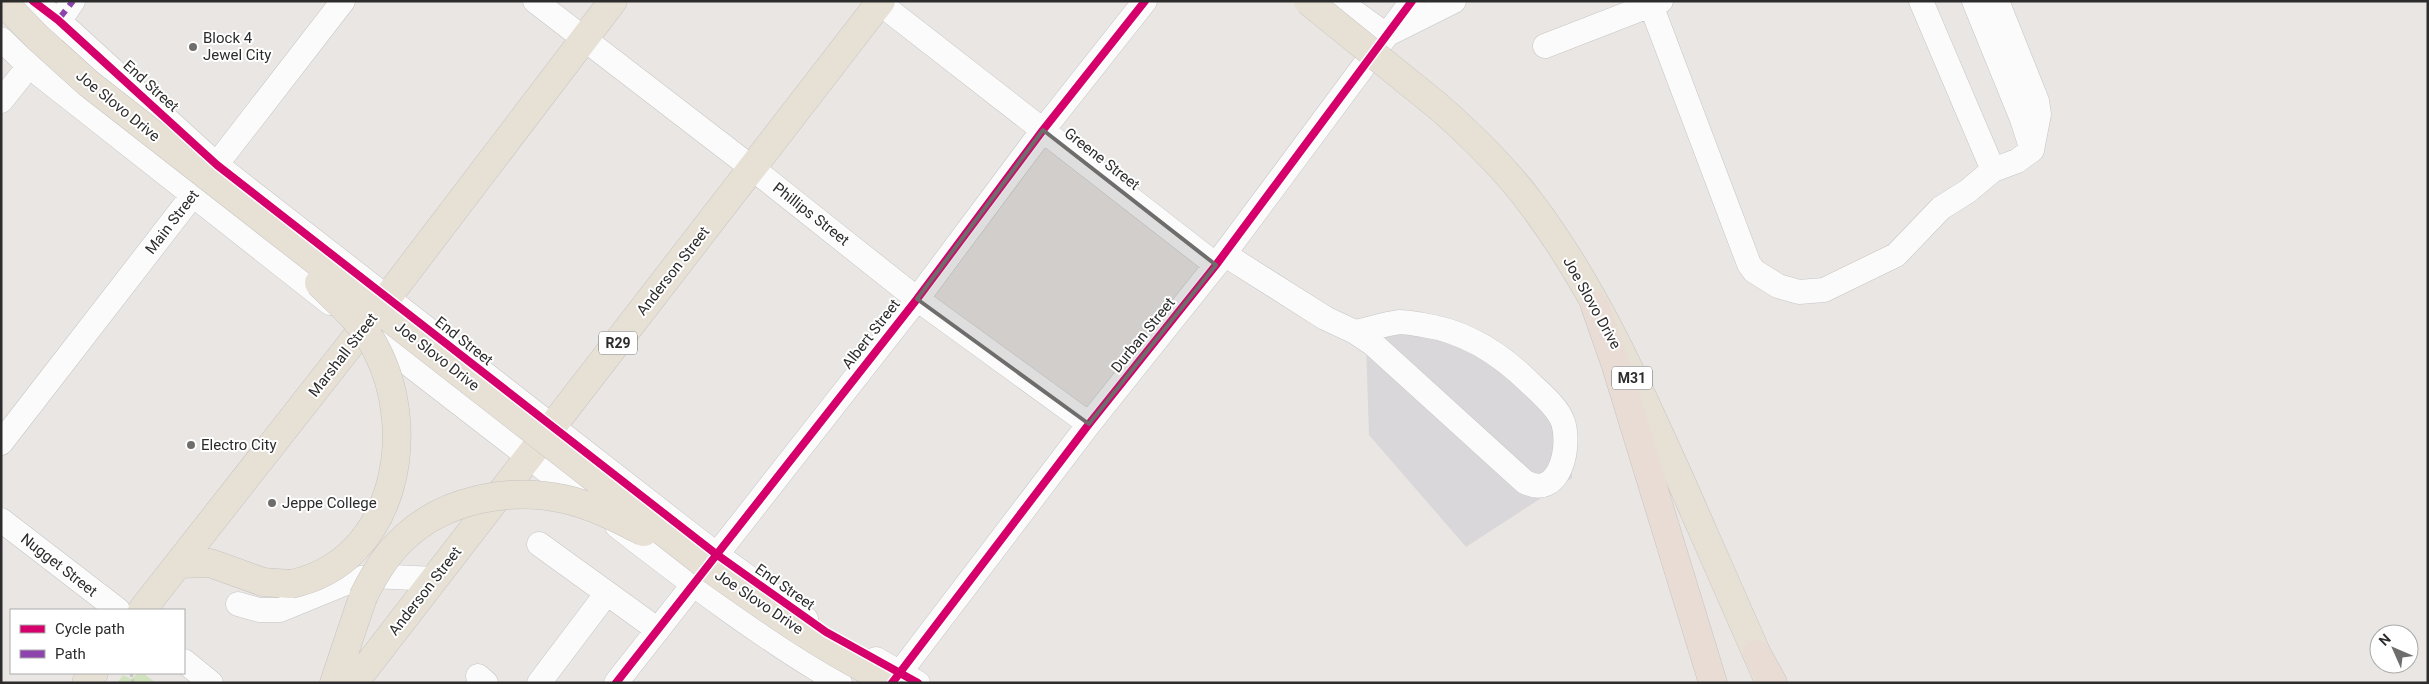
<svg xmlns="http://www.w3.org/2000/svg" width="2429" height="684" font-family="Roboto,sans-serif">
  <rect width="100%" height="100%" fill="#eae6e3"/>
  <path fill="#dad7da" d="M1401,322L1441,327L1570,422L1572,478L1466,547L1369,435L1366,344Z"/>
  <path fill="#d1e3be" d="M139,673H143L156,683H117L123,675L131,679Z"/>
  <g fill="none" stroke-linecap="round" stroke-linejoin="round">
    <defs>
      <path id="minor" d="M33,1L58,20L217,165L716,554L806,619
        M535,1L752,168L917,299L1089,424
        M877,1L1216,265
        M1339,1L1386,35
        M1921,1L1993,170
        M1974,1L2022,119L2032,150
        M1651,5L1749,264L1754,271L1778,286L1799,292L1824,290L1896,255L1941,208L1968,191L1993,170L2017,161L2032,150L2039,114L2037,101L1997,1
        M1390,33L1454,1
        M1,39L29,66L330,303
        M1545,46L1661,1
        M1,101L29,66L73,1
        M1224,254L1325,318L1355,332L1373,344L1525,482C1560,500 1571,447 1563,422C1558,408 1542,394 1531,384C1501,354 1465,331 1423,325C1415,324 1407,322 1400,322C1385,324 1369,329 1355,332
        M366,331L591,505
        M1,443L343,1
        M1,520L118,610
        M617,526C689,582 761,637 840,683
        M539,544L658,630
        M238,604L259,610H280L356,579L372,576L435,579
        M876,659L918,683
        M184,661L211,683
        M478,676L486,683
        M539,683L607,593
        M616,683L917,299L1043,130L1145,1
        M892,683L1089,424L1216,265L1412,1"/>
      <path id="major" d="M1439,107C1473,137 1506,169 1533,206C1596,290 1640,390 1683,486C1711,550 1739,613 1767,677
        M179,564L210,563L263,582L291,584
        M142,610L387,298L613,1
        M86,683L94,673
        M334,683L363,597
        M354,683L881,1"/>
      <path id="highway" d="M1595,306L1616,366L1713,683
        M1757,654L1773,683"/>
    </defs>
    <use href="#minor" stroke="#c6c5c5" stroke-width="25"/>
    <use href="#major" stroke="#c6c4c2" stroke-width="29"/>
    <use href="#highway" stroke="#c6c4c2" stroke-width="29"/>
    <path stroke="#c7c7c6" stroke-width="3" stroke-dasharray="4 2.5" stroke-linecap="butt" d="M131,673L133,683"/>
    <use href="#minor" stroke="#fcfbfb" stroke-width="24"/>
    <use href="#major" stroke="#e7e0d5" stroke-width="28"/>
    <use href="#highway" stroke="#e8dcd5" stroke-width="28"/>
    <defs>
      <path id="major-bridge" d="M2,1L37,37L88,83L711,569C770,611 828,652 893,683
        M1308,1L1439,107
        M291,584C395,562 420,433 376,349C363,323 339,303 319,283
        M363,597C374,575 386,554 404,538C445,499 510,487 564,499C592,505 619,519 644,532"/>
    </defs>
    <use href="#major-bridge" stroke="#c6c4c2" stroke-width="29" stroke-linecap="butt"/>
    <use href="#major-bridge" stroke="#e7e0d5" stroke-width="28"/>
    <path stroke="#8e44ad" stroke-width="6" stroke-dasharray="12 6" stroke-linecap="butt" d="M58,20L73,1"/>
    <defs>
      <path id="cycleway" d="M33,1L58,20L217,165L716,554L826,632L918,683
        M616,683L917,299L1043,130L1145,1
        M892,683L1089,424L1216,265L1412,1"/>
    </defs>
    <use href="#cycleway" stroke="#fff" stroke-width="11"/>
    <use href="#cycleway" stroke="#d6006c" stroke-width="8"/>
  </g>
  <path fill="#6e6d6c" fill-opacity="0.2" stroke="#6e6d6c" stroke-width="4" stroke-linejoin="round" d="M1043,130L1216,265L1089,424L917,299Z"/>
  <g fill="#6e6d6c" stroke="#fff" stroke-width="2">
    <circle cx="193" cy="47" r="5"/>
    <circle cx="191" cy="445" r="5"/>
    <circle cx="272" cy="503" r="5"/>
  </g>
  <g text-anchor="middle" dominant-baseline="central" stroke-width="4" stroke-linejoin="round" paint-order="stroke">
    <g fill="#fff" stroke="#6b6b6b" stroke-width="1">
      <rect x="599" y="331.5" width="38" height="23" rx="4"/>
      <rect x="1612" y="366.5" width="40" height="23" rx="4"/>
    </g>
    <g font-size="14" font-weight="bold" fill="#2c2c2c">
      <text x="618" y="343">R29</text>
      <text x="1632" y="378">M31</text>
    </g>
    <g font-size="15" fill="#2c2c2c" stroke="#fff" text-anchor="start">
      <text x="203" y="38">Block 4<tspan x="203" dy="17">Jewel City</tspan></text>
      <text x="201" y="445">Electro City</text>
      <text x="282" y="503">Jeppe College</text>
    </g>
    <g font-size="15" fill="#2c2c2c" stroke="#fff">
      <text transform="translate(151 86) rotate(42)">End Street</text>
      <text transform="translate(118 106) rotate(39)">Joe Slovo Drive</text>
      <text transform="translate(1102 159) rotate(38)">Greene Street</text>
      <text transform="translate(811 214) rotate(38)">Phillips Street</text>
      <text transform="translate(172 222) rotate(-52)">Main Street</text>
      <text transform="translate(673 271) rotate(-52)">Anderson Street</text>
      <text transform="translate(1592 303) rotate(61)">Joe Slovo Drive</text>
      <text transform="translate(871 334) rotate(-52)">Albert Street</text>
      <text transform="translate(1143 335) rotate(-51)">Durban Street</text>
      <text transform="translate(464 341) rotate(38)">End Street</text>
      <text transform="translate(343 355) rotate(-52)">Marshall Street</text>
      <text transform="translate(437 356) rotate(38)">Joe Slovo Drive</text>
      <text transform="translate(59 565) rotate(38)">Nugget Street</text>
      <text transform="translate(785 587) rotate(35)">End Street</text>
      <text transform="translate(425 591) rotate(-52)">Anderson Street</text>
      <text transform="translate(759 602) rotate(34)">Joe Slovo Drive</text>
    </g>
  </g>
  <rect width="2429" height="684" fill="none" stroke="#2c2c2c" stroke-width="5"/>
  <rect x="10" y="609" width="175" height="65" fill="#ffffff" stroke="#ababab"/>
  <rect x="20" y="625" width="25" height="8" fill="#d6006c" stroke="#ababab"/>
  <text x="55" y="634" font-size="15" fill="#2c2c2c">Cycle path</text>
  <rect x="20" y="650" width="25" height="8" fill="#8e44ad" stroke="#ababab"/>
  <text x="55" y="659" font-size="15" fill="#2c2c2c">Path</text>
  <g transform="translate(2394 649) rotate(315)"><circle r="24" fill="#ffffff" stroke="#ababab"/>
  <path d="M0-4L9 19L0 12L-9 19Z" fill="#6e6d6c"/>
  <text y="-8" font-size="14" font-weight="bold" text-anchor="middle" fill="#2c2c2c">N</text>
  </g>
</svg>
